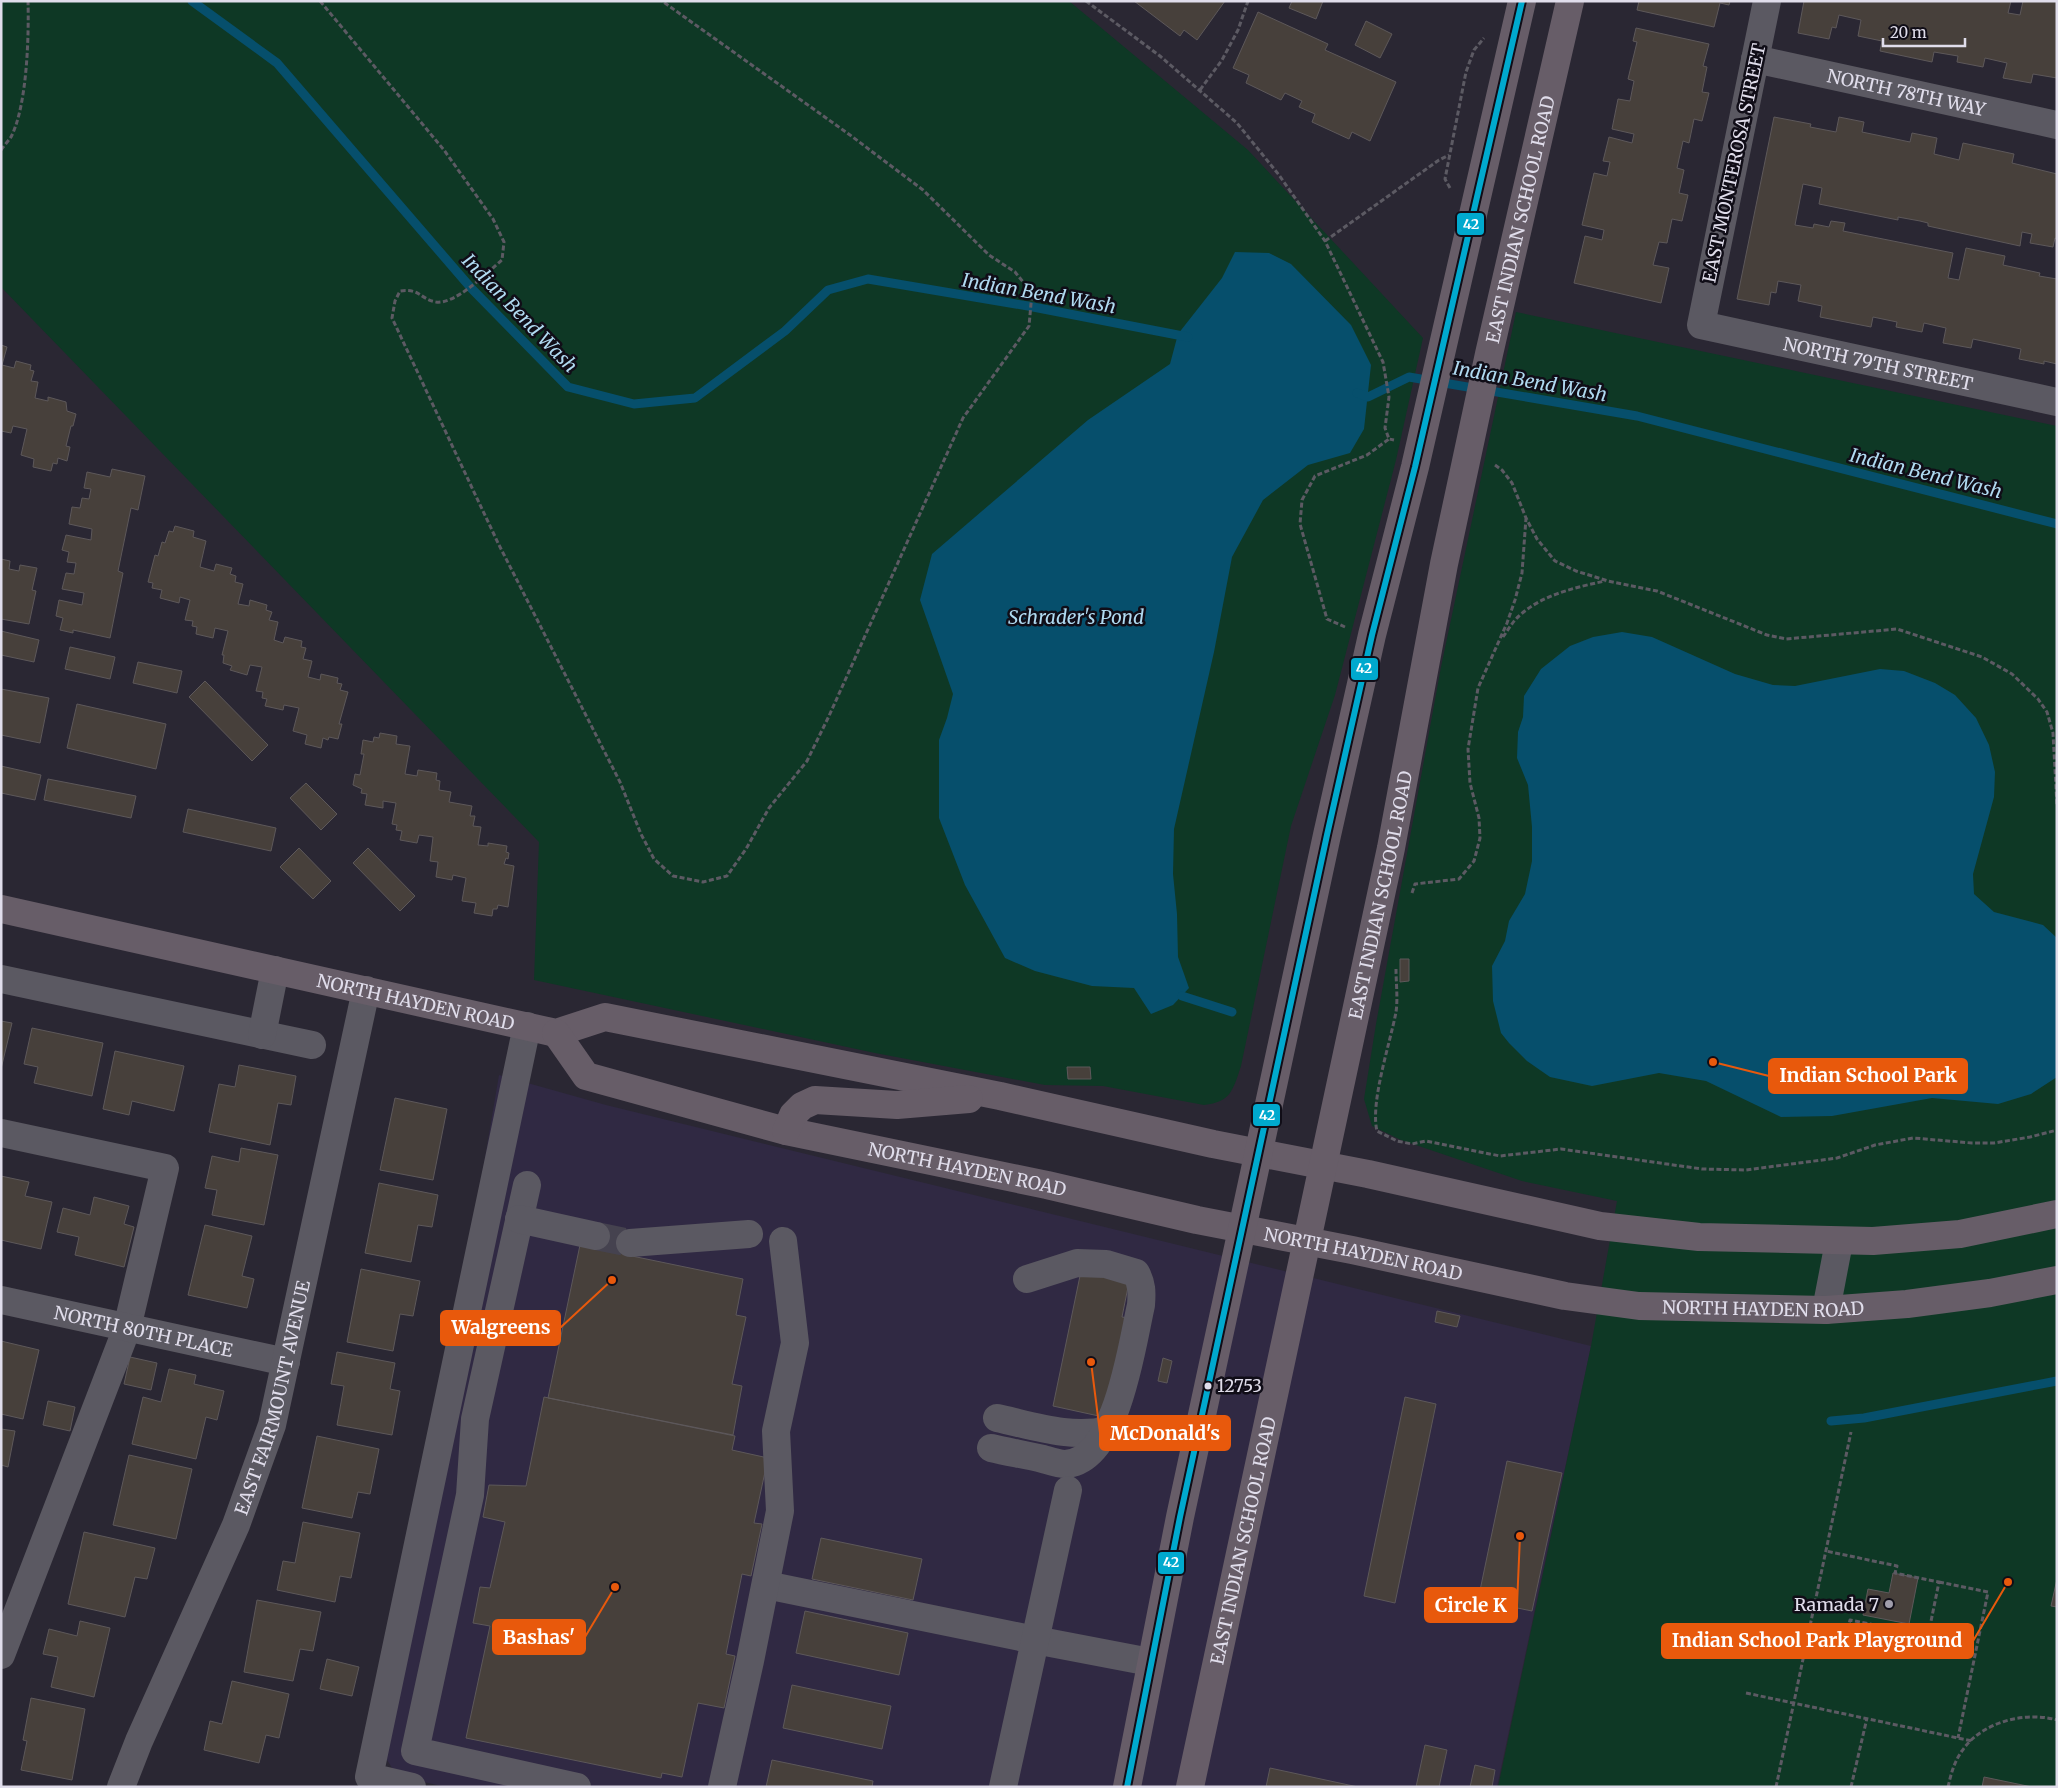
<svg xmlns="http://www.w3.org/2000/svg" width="2058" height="1788" font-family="Merriweather,serif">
  <rect width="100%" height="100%" fill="#2a2733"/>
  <path fill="#302943" d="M499,1075L606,1105L1591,1346L1497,1787H446L397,1776L384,1755Z"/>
  <path fill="#0e3825" d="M1,1H1069L1248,150L1423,338L1396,460L1335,695L1291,826L1241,1066C1233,1090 1231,1102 1204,1105L1103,1086L1045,1085L875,1053L534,980L539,842L1,287Z
    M1516,312L2057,426V1787H1498L1591,1346L1617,1201L1522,1181L1401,1140L1372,1126L1364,1099L1376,1024L1441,667Z"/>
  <path fill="#064f6c" d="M1235,252L1269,253L1291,264L1351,325L1371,365L1364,429L1350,453L1308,465L1263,500L1232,557L1214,652L1174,829L1173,874L1177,914L1178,957L1189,988L1173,1005L1151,1014L1134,988L1092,986L1035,971L1005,958L965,885L939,818V740L947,718L953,694L920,600L932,554L1088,420L1170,364L1178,334L1222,278Z
    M1622,632L1652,637L1735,674L1773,685L1795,686L1880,669L1904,671L1935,683L1955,695L1976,718L1989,745L1995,772L1994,797L1973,874L1974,894L1994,912L2043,925L2057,938V1077L2031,1094L1998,1104L1932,1098L1832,1116L1781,1117L1706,1081L1659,1073L1592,1086L1550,1077L1527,1061L1509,1043L1501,1033L1493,1001L1492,966L1505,941L1509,921L1525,894L1532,861V827L1528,785L1517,758L1518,732L1523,717L1524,696L1541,669L1570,646L1593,637Z"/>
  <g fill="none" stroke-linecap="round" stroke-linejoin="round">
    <path stroke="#064f6c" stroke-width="9" d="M192,1L277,63L471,288L568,387L634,404L695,398L785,331L828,290L868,279L1028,306L1188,337
      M1357,393L1368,397L1409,377L1637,416L2057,524
      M1182,996L1232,1012
      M1831,1421L1864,1418L2057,1381"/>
  </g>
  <path fill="#47403b" stroke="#5d585a" d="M1134,1H1225L1197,40L1184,30L1180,36Z
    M1292,1H1323L1316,19L1289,8Z
    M1639,1H1730L1729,5L1720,3L1714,27L1637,10Z
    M1804,1H2011L2008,13L2020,15L2023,1H2057V78L2033,74L2031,83L2003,78L2007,63L1985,58L1983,67L1957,62L1958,56L1934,52L1932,62L1880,51L1882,41L1858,36L1861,20L1839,15L1836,28L1832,27L1829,39L1798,33Z
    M1258,12L1328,44L1325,50L1396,82L1370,141L1352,132L1349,139L1312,122L1315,114L1299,107L1302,101L1285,93L1281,100L1246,83L1249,75L1233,68Z
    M1366,21L1392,34L1380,58L1355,45Z
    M1636,28L1709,44L1703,66L1707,67L1702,92L1709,93L1702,121L1694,119L1689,143L1683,141L1677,168L1684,170L1679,193L1688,195L1682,221L1672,219L1667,243L1659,242L1653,265L1669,268L1661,303L1574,283L1585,236L1602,240L1604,230L1582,225L1594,173L1607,176L1610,162L1603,161L1609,137L1632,143L1634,134L1612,129L1618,99L1630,101L1634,81L1628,79L1637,42L1633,41Z
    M1774,117L1811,124L1810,127L1836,132L1839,117L1864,122L1862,132L1910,142L1912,133L1937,138L1934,154L1959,160L1963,143L2014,154L2012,163L2057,174V239L2055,238L2053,247L2030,243L2032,234L2022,232L2020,246L1928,226V223L1920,221L1898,217V220L1819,204L1822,188L1803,184L1795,225L1813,228L1814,224L1829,227L1831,221L1845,223L1843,231L1953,253L1948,278L1959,280L1966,248L2005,256L2003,265L2040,273L2039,276L2057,279V364L2044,361V364L2019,359L2021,349L1973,339L1971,348L1943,343L1946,328L1924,323L1922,332L1896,327L1897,322L1873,317L1871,327L1820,317L1822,306L1798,301L1801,285L1778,281L1776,293L1771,292L1769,305L1737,299Z
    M1,345L7,347L2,365L14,368L16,361L31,365L30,370L34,371L31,381L38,382L35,398L48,401V397L66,402L67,411L76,414L73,426H71L66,446L70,447L67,461L58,458L57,464L53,463L51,471L33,467L34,459L21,455L27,429L13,426L11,433L1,431Z
    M112,469L145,476L138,510L131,508L118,571L123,573L110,638L73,630V633L60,630L63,618L56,616L59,600L82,605L84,593L62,589L66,573L74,574L76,563L67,562L69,552L62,550L66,535L91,540L92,529L69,524L72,507L80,508L82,498L89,499L91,489L84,488L87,472L110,477Z
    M175,526L194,531L193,537L206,541L200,567L214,571L216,564L232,568L230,574L236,576L235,582L243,584L238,604L249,606L250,600L267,605L266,610L272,612L269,620L278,622L274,640L283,643L285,637L302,641L301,647L306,648L303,659L312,661L308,677L320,680L321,674L338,678L337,683L342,684L340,690L348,692L339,724H342L338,739L329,737L328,740L323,738L321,748L305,744L307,735L293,731L299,708L284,705L283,710L265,706L267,699L262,698L263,692L256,691L262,667L250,665L247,675L230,670L232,666L223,663L224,655H222L228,631L215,628L213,638L196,634L197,627L192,626L193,621L185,620L190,600L180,597L179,603L160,598L162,590L152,588L153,583L148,582L155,555L158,556L162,542L165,543L169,531L173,532Z
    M1,559L10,561L9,569L19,571L20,565L37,568L32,590L36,591L29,624L1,619Z
    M1,631L39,640L34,662L1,655Z
    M70,647L115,657L110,679L65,669Z
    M138,662L182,671L177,693L133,683Z
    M205,681L268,745L252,761L189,697Z
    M1,689L49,698L40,743L1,735Z
    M77,704L166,724L156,769L67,748Z
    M380,733L397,736L396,744L410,746L405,774L417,776L418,770L437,773L436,780L440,781L439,790L451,792L449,802L472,806L470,816H475L473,826L481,827L478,845L488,846V843L507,846L506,852L509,853L508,859L506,858L504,864L514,866L508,907L498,905L497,909H493L492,916L474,913L476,903L462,901L466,878L453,875L452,880L436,877L438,862L430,861L433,837L419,835L417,843L400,840L402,831L396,830L397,825L392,824L396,803L383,801V808L365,805L367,794L361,793L362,789L353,785L355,774L360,775L364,754H361L363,740L373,742L374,737L379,738Z
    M1,766L41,775L35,800L1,793Z
    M48,779L136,796L131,818L44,800Z
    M306,783L337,814L321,830L290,798Z
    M188,809L276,828L271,851L183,832Z
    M299,848L331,881L313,899L280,867Z
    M368,848L415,896L400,911L353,863Z
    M1400,959H1409V981L1400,982Z
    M1,1021L12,1023L1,1069Z
    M32,1028L103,1043L92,1096L34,1083L38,1067L24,1064Z
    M115,1051L184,1066L174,1111L132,1101L129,1115L103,1109Z
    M239,1065L296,1076L291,1105L278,1103L270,1145L209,1132L219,1084L235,1087Z
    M1067,1067H1090L1091,1079H1068Z
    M395,1098L447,1109L433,1180L380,1170Z
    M241,1148L278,1155L264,1225L212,1215L217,1190L205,1188L212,1156L239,1162Z
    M1,1176L29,1182L25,1196L52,1202L41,1249L1,1240Z
    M379,1183L438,1195L432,1227L418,1225L411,1262L365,1253Z
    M94,1197L129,1206L124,1224L134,1227L124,1267L75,1255L79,1237L57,1232L63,1208L90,1215Z
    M205,1225L252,1236L242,1276L254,1279L247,1308L188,1295Z
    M602,1230L628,1236L627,1255L743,1279L736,1315L746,1317L732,1384L742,1386L733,1435L548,1398L580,1245Z
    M361,1269L420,1281L413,1316L400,1314L393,1351L347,1342Z
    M1081,1271L1129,1282L1122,1317L1129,1318L1108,1418L1053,1406Z
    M1437,1311L1460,1316L1457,1327L1435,1322Z
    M1,1341L39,1350L23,1419L1,1414Z
    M337,1352L395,1363L390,1389L400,1391L392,1435L337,1425L344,1386L331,1384Z
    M130,1357L157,1363L151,1390L124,1384Z
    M1163,1358L1172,1361L1167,1383L1158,1381Z
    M169,1369L196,1375L194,1384L224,1391L217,1420L206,1417L196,1459L132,1444L143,1397L161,1402Z
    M544,1397L735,1436L732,1450L768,1458L754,1523L762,1524L751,1576L742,1574L726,1654L735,1656L724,1708L698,1703L682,1777L662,1773L661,1778L466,1738L490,1626L473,1623L480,1587L490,1588L505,1522L483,1517L489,1485L526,1486Z
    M1405,1397L1436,1404L1395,1603L1364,1596Z
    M48,1401L75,1407L70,1431L43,1425Z
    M1,1429L15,1431L8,1467L1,1465Z
    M317,1436L379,1449L370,1494L358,1492L352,1518L302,1508Z
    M129,1455L192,1469L176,1539L113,1525Z
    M1507,1461L1562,1473L1532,1611L1478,1600Z
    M303,1522L360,1533L351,1578L340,1576L335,1602L277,1590L283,1561L295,1563Z
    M84,1532L155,1548L147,1579L135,1577L125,1617L68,1604Z
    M821,1538L922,1559L913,1600L812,1579Z
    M1893,1573L1918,1578L1909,1624L1863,1615L1868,1589L1889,1593Z
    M2057,1579V1607L2051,1606Z
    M257,1600L321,1612L313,1651L300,1649L293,1681L244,1672Z
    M805,1611L908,1633L899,1675L796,1653Z
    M80,1621L110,1628L94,1697L51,1687L58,1657L43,1654L49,1629L77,1636Z
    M327,1659L359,1667L352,1696L320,1689Z
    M232,1681L289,1694L279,1738L266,1735L259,1763L204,1750L210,1721L222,1724Z
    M792,1685L891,1706L882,1749L783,1728Z
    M31,1698L85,1709L72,1780L21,1770L27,1741L23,1740Z
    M1425,1745L1447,1750L1439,1787H1416Z
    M772,1760L873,1781L872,1787H766Z
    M1475,1765L1495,1770L1492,1787H1470Z
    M1270,1768L1358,1787H1266Z
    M1984,1777L2032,1787H1982Z"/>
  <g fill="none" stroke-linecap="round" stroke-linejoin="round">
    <path stroke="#45424f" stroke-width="28" stroke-dasharray="28 14" stroke-linecap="butt" d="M596,1236L630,1243"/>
    <path stroke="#5c5a63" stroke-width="3" stroke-dasharray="5 2.5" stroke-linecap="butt" d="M320,1L444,150L493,219L504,242L502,260C488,272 455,305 436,302C420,299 420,288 400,291L395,301L392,318L499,545L620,782L641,834L654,859L673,876L703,882L727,876L746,849L769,808L807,761L829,716L963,418L1029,326L1032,293L1015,272L989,255L923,190L850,135L662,1
      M1086,1L1160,56L1237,123L1279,175L1325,241L1383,362L1389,397L1385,428L1389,439L1394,440
      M1200,90L1222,60L1238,30L1248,1
      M1,150C4,146 8,141 11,137C27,106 29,37 28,1
      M1450,188L1445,179L1466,72L1474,50L1484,38
      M1325,241L1439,160L1449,155
      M1495,465L1502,470L1512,483L1526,518L1537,539L1555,561L1576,571L1608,581L1657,591L1767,635L1786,639L1897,629L1982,657L2012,674L2038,699L2047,712L2053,733L2057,806
      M1345,627L1327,619L1300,524L1302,500L1315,476L1367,455L1389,439
      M1503,637C1508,630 1513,621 1519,616C1541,595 1577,587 1605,581
      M1412,893L1415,884L1459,879L1474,861L1480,838L1479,818L1470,783L1468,749L1478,688L1507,623L1515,600L1522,573L1526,518
      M1396,969C1396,983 1398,999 1396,1012C1390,1044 1370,1102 1377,1131L1397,1141L1412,1144L1426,1141L1500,1156L1561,1149L1702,1169L1746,1170L1837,1158L1875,1145L1913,1138L1972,1143H1994L2030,1137L2057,1130
      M1939,1582L1988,1592L1958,1738
      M1808,1638L1844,1645L1850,1620L1928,1636L1939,1582L1895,1573L1897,1566L1826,1551
      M1746,1693L1972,1741
      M1776,1787L1851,1432
      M1851,1787L1867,1718
      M1948,1787C1951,1774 1954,1762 1962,1751C1981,1722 2025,1711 2057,1720"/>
    <g stroke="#5b5962" stroke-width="28">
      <path id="s1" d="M1767,1L1701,325L2057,402"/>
      <path id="s2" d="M1755,59L2057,125"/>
      <path d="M1,979L312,1045"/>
      <path d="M262,1035L275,970"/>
      <path d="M1,1133L165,1168L127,1328L1,1655"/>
      <path d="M527,1185L475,1419L470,1495L415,1751L577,1787"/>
      <path d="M519,1219L596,1236"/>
      <path d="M630,1243L749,1234"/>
      <path id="s3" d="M1,1300L286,1362"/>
      <path d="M1826,1310L1839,1242"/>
      <path d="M997,1418C1034,1426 1071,1439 1108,1430"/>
      <path d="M991,1448C1008,1452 1026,1455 1043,1459C1050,1461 1059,1464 1065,1464C1117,1462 1132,1344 1141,1305C1142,1292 1142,1284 1136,1273L1106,1264L1077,1263L1027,1279"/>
      <path d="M766,1585L1035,1640L1150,1662"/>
      <path id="s4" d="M121,1787L139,1741L236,1525L272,1425L366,990"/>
      <path d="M412,1787L369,1777L527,1026"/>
      <path d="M722,1787L750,1661L780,1511L776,1431L795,1343L783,1241"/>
      <path d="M1003,1787L1068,1490"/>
    </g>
    <g stroke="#675d68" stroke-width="28">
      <path id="s5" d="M1,909L556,1033L605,1017L1000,1096L1213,1144L1368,1174L1600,1226L1699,1237L1873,1241L1960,1234L2057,1214"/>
      <path id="s6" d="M556,1033L586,1076L786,1131L1047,1185L1197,1220L1352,1250L1565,1296L1639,1306L1826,1310L1907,1304L1990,1293L2057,1280"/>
      <path d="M786,1131L793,1115L802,1106L815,1100L897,1105L969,1099"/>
      <path d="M1127,1787L1180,1517L1327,835L1372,635L1415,467L1522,1"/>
      <path id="s7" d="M1190,1787L1391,848L1444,564L1489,354L1570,1"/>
    </g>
    <defs>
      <path id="bus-1" d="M1127,1787L1180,1517L1327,835L1372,635L1415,467L1522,1"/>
    </defs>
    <use href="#bus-1" stroke="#100d17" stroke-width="10"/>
    <use href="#bus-1" stroke="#00a9ce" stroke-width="6"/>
  </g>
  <circle fill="#e0ddeb" stroke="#100d17" stroke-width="2" cx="1208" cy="1386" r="4.5"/>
  <circle fill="#a09dab" stroke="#100d17" stroke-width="2" cx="1889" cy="1604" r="5"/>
  <g text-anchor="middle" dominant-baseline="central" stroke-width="5" stroke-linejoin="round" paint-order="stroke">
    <g font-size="17" fill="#e0ddeb" stroke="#100d17" text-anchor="start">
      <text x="1217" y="1386">12753</text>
    </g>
    <g font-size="18" fill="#e0ddeb" stroke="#100d17">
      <text stroke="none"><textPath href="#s2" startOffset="155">NORTH 78TH WAY</textPath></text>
      <text transform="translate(1734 163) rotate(-78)">EAST MONTEROSA STREET</text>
      <text stroke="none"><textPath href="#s7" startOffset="1602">EAST INDIAN SCHOOL ROAD</textPath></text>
      <text stroke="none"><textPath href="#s1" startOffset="512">NORTH 79TH STREET</textPath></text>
      <text stroke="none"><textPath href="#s7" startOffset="912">EAST INDIAN SCHOOL ROAD</textPath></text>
      <text stroke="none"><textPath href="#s5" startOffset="425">NORTH HAYDEN ROAD</textPath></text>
      <text stroke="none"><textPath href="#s6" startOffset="445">NORTH HAYDEN ROAD</textPath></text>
      <text stroke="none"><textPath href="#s6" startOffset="850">NORTH HAYDEN ROAD</textPath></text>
      <text stroke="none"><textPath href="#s6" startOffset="1255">NORTH HAYDEN ROAD</textPath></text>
      <text stroke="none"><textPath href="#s3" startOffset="146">NORTH 80TH PLACE</textPath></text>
      <text stroke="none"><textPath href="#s4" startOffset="419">EAST FAIRMOUNT AVENUE</textPath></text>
      <text stroke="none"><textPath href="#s7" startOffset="252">EAST INDIAN SCHOOL ROAD</textPath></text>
    </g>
    <g font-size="18" fill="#e0ddeb" stroke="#100d17" text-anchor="end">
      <text x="1879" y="1604">Ramada 7</text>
    </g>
    <g font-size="19" font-style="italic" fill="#b0daf1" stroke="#100d17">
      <text transform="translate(1039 293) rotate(10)">Indian Bend Wash</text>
      <text transform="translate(520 313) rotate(46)">Indian Bend Wash</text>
      <text transform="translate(1530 381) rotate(10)">Indian Bend Wash</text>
      <text transform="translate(1926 473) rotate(14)">Indian Bend Wash</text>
      <text x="1076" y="617">Schrader's Pond</text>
    </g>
  </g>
  <path fill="none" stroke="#e8590c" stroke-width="2" d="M1713 1062L1769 1076M612 1280L560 1328M1091 1362L1100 1433M1520 1536L1517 1605M615 1587L585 1637M2008 1582L1973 1641"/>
  <g fill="#e8590c" stroke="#100d17" stroke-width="2">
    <circle cx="1713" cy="1062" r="5"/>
    <circle cx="612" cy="1280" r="5"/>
    <circle cx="1091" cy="1362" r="5"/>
    <circle cx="1520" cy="1536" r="5"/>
    <circle cx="615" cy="1587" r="5"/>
    <circle cx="2008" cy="1582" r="5"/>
  </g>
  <g fill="#e8590c" stroke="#e8590c" stroke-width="2">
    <rect x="1769" y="1059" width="198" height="34" rx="5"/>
    <rect x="441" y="1311" width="119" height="34" rx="5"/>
    <rect x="1100" y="1416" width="130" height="34" rx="5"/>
    <rect x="1425" y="1588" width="92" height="34" rx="5"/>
    <rect x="493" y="1620" width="92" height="34" rx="5"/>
    <rect x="1662" y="1624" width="311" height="34" rx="5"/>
  </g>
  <g font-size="19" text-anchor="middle" font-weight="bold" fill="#fff">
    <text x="1868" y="1082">Indian School Park</text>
    <text x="501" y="1334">Walgreens</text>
    <text x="1165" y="1440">McDonald's</text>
    <text x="1471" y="1612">Circle K</text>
    <text x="539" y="1644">Bashas'</text>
    <text x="1817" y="1647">Indian School Park Playground</text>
  </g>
  <g stroke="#100d17" stroke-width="2">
    <rect x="1456" y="212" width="29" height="24" rx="5" fill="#00a9ce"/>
    <rect x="1350" y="657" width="29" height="24" rx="5" fill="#00a9ce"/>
    <rect x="1252" y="1103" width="29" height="24" rx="5" fill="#00a9ce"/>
    <rect x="1157" y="1551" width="28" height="24" rx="5" fill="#00a9ce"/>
  </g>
  <g font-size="14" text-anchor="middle" font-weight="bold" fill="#fff">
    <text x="1471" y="229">42</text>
    <text x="1364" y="673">42</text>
    <text x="1267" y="1120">42</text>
    <text x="1171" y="1567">42</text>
  </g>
  <rect width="2058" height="1788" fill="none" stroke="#e0ddeb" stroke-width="5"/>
  <path d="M1883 38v8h82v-8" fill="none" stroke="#e0ddeb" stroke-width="2.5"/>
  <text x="1890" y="38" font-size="15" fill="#e0ddeb" stroke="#100d17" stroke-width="4" paint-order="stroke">20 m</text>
</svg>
